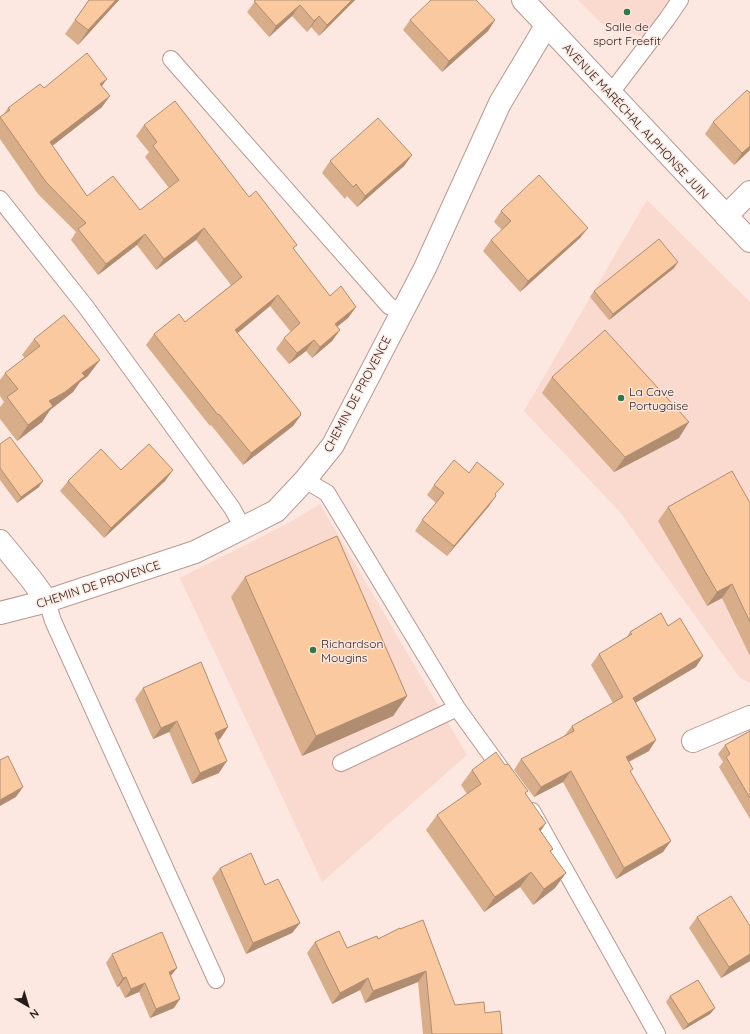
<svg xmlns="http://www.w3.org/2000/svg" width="750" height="1034" font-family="Quicksand,sans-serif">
  <rect width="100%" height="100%" fill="#fce8e1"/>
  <path fill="#fad9ce" d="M578,0H673L643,37L602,24Z
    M647,200L750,302V683L740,678L620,512L524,411Z
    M320,504L467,755L322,882L180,578L285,525Z"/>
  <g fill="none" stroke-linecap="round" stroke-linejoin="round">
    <defs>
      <path id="lane" d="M171,59L389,306L402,312
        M610,94L667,19L680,0
        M0,199L86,307L232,508L243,528
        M305,480L327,493L457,708L504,773
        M47,601L53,621L216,980
        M341,763L457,708
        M532,811L657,1034"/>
      <path id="street" d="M726,216L750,192
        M0,541L31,579L47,601
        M0,613L47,601L195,552L276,511L305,480L333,445L425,268L500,103L546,26
        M693,741L750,717"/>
      <path id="secondary" d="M523,0L750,241"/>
    </defs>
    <use href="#lane" stroke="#b8998f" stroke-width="18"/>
    <use href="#street" stroke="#b8998f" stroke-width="24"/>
    <use href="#secondary" stroke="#b8998f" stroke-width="24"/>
    <use href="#lane" stroke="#fff" stroke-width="16"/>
    <use href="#street" stroke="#fff" stroke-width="22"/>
    <use href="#secondary" stroke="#fff" stroke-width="22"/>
  </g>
  <path fill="#d8ad8a" d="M89,0H119L78,45L65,34Z
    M256,0H355L319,36L311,27L307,32L292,16L269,37L247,12Z
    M410,20H495L488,31L442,72L403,30Z
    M102,86V107L52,146L87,196L140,210L169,188L145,157L149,152L136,136L144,125L249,197L294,250L330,296L356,307L348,318L337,327L340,330L332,341L312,358L306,351L289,364L276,349L284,338L291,332L270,306L237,333L301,413V415L293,426L243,465L211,425L210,426L146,345L154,334L185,322L231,285L196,240L156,270L137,245L98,275L71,240L76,232L38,194L0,139V117L3,115L8,108L44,88Z
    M713,122L750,150L734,165L705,134Z
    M412,155L404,166L357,207L347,196L345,199L322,173L330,161Z
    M501,211L580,238L520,292L483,251L491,240L502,230L494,222Z
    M678,262L674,268L609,320L590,297L594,291Z
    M34,339L88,376L80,382L73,392L50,410L42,422L17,441L0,419V407L4,402L0,396V380L5,373L25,358L22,355Z
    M552,377L679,438L614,472L542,393Z
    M0,444L39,487L17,503L0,480Z
    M121,470H173L165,481L104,538L60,491L68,481Z
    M434,485L496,495L489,506L447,556L415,531L422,520L436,503L427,495Z
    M750,503V656L722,598L707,606L658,521L668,507Z
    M245,577L407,696L393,716L302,756L231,597Z
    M668,626L696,667L635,703L649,751L629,762L631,773L663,852L616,879L563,782L534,797L514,770L521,759L564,736L572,726L613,703L591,665L599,654L626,638L630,632Z
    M143,688L228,727L220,739L217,740L219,773L192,784L169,732L153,739L135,699Z
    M750,731V819L719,767L723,762L718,754L725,745Z
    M472,770L526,794L540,831L553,849L551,852L555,888L533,905L520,887L484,912L426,830L437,815L467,794L461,785Z
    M220,868L265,885L300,923L292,933L246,954L212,878Z
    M697,917L750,926V961L721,978L689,928Z
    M400,928L455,1005L485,1013L502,1034H423L418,982L365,1003L360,990L332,1004L307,953L315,942L347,948L378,939Z
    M112,954L171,976L174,1008L150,1018L139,992L125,998L119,986L117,987L106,963Z
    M670,996L715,1008L710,1014L683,1030L666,1002Z"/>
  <path fill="#b08d70" d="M116,0H119L78,45L88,30Z
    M352,0H355L319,36L327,25Z
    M300,5L292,16L269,37L276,26Z
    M319,16L311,27L307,32L314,21Z
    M495,20L488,31L442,72L449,61Z
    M107,79L99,90L100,84Z
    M110,96L102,107L42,154L50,142Z
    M750,146V150L734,165L742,153Z
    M412,155L404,166L357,207L365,196Z
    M204,228L196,240L156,270L164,259Z
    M588,228L580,238L520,292L528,281Z
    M145,234L137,245L98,275L106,264Z
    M678,262L674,268L609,320L613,314Z
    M278,295L270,306L227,342L235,330Z
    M356,307L348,318L327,335L335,324Z
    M340,330L332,341L312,358L320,347Z
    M314,340L306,351L289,364L297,353Z
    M100,360L88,376L80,382L73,392L50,410L42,422L17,441L28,425L49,401L82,373Z
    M301,413L298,417L301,415L293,426L243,465L251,453Z
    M689,422L679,438L614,472L625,457Z
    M173,470L165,481L104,538L111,528Z
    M43,481L39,487L17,503L21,497Z
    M496,496L489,506L447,556L454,546Z
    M732,584L722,598L707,606L717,592Z
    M703,656L696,667L625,709L633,698Z
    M407,696L393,716L302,756L316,736Z
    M177,721L169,732L153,739L161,728Z
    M228,727L220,739L207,745L215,733Z
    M656,740L649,751L618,767L626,757Z
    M227,761L219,773L192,784L200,773Z
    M571,771L563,782L534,797L541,787Z
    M23,787L16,797L0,806V800Z
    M546,823L536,838L539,829Z
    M671,841L663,852L616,879L624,868Z
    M531,872L520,887L484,912L495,897Z
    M566,873L555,888L533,905L544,889Z
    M300,923L292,933L246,954L253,943Z
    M750,954V961L721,978L729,967Z
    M177,968L170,977L169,972Z
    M426,971L418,982L365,1003L373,991Z
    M126,977L119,986L117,987L123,978Z
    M368,978L360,990L332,1004L340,993Z
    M145,983L139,992L125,998L131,989Z
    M180,999L174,1008L150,1018L156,1009Z
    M715,1008L710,1014L683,1030L688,1024Z"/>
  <path fill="#fbc9a0" stroke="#b08d70" d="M89,0H116L88,30L75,20Z
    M256,0H352L327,25L319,16L314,21L300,5L276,26L254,1Z
    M431,0H476L495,20L449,61L410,20Z
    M87,53L107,79L100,84L110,96L50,142L87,196L113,176L140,210L179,180L153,146L157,142L144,125L175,101L249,197L256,191L297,245L293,248L330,296L341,286L356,307L335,324L340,330L320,347L314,340L297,353L284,338L300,323L278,295L235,330L301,413L300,414L301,415L251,453L219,414L218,415L154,334L179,314L185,322L242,277L204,228L164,259L145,234L106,264L78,229L86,223L46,182L0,117L10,110L8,108L40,84L44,88Z
    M747,90L750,93V146L742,153L713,122Z
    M378,118L412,155L365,196L356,184L353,187L330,161Z
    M539,175L588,228L528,281L491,240L511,221L501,211Z
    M659,239L678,262L613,314L594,291Z
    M64,315L100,360L82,373L85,376L65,392L49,401L53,406L28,425L7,397L18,389L5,373L40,346L34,339Z
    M605,330L689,422L625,457L552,377Z
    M10,437L43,481L21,497L0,468V444Z
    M149,444L173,470L111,528L68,481L101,449L121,470Z
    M454,460L469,473L477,462L504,484L495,494L496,496L454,546L422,520L444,493L434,485Z
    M732,471L750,503V622L732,584L717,592L668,507Z
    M337,536L407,696L316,736L245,577Z
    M661,613L668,626L680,618L703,656L633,698L656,740L626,757L633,769L630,771L671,841L624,868L571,771L541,787L521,759L574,731L572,726L623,697L599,654L632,634L630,632Z
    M201,662L228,727L215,733L227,761L200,773L177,721L161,728L143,688Z
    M750,731V798L726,757L730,754L725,745Z
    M496,752L505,765L508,764L528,791L525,793L546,823L539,829L553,849L550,851L566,873L544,889L531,872L495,897L437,815L481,784L472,770Z
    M8,756L23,787L0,800V760Z
    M251,853L265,885L278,879L300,923L253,943L220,868Z
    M731,896L750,926V954L729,967L697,917Z
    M423,920L455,1005L484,1002L485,1013L500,1011L502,1034H432L426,971L373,991L368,978L340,993L315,942L339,931L347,948L377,936L378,939L400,928V929Z
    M162,932L177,968L169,972L180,999L156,1009L145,983L131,989L126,977L123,978L112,954Z
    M698,980L715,1008L688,1024L670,996Z"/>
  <g fill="#307946" stroke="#fce8e1" stroke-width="1.5">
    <circle cx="627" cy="12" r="4"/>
    <circle cx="621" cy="398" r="4"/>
    <circle cx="313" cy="650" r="4"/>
  </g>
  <g text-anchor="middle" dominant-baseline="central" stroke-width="3" stroke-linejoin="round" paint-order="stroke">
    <g font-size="12" fill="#271c18" stroke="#fce8e1" text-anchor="start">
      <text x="627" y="26" text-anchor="middle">Salle de<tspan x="627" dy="14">sport Freefit</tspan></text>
      <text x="629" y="391">La Cave<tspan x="629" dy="14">Portugaise</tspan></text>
      <text x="321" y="643">Richardson<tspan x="321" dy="14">Mougins</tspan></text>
    </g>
    <g font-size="12" fill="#271c18" stroke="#fce8e1">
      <text transform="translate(636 121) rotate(47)">AVENUE MARÉCHAL ALPHONSE JUIN</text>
      <text transform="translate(357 394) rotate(-62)">CHEMIN DE PROVENCE</text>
      <text transform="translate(98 584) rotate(-18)">CHEMIN DE PROVENCE</text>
    </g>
  </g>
  <g transform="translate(28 1006) rotate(142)" stroke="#fce8e1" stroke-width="3" paint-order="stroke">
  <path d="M0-3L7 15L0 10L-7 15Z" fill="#271c18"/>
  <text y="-6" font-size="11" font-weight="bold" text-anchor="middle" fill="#271c18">N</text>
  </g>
</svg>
